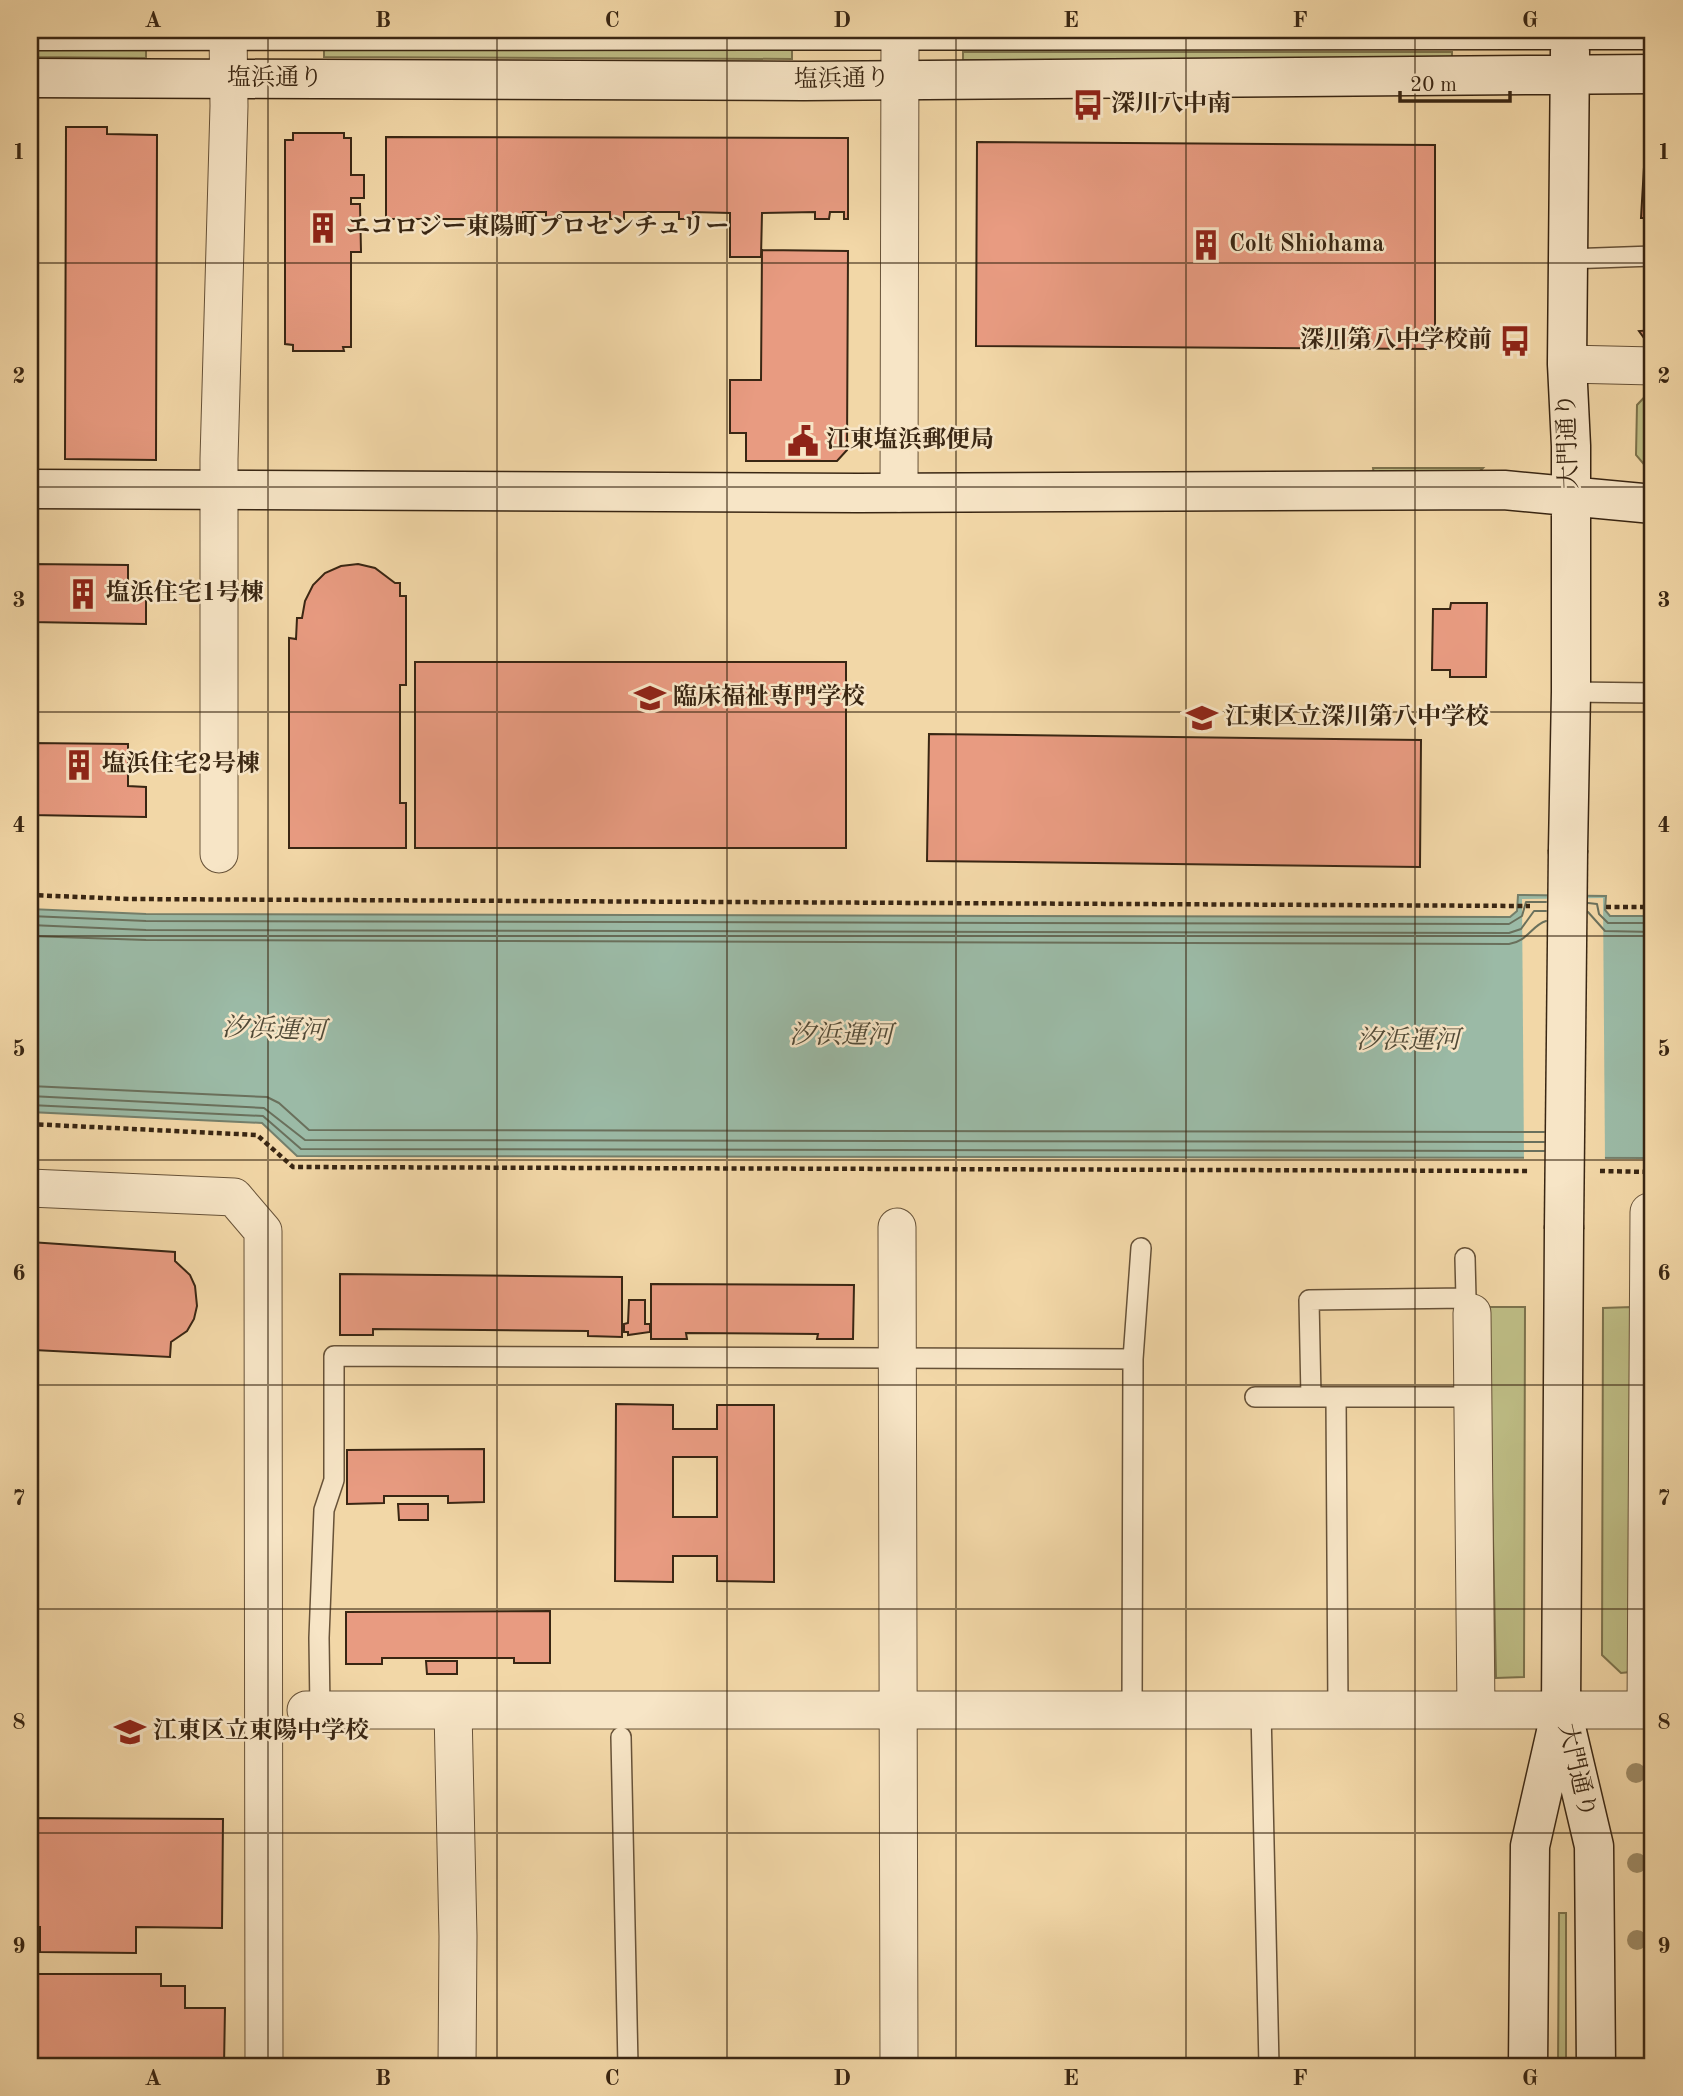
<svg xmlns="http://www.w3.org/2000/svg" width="1683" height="2096" font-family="'Old Standard TT','Noto Serif JP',serif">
  <rect width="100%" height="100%" fill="#f2d7a7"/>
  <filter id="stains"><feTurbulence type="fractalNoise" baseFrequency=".00286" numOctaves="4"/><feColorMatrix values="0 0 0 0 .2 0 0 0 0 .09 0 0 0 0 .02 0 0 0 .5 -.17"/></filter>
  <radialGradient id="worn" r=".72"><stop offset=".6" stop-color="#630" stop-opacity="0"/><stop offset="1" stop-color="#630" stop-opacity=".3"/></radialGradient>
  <path fill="#bebd85" stroke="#7c724c" stroke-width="2" d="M324,48L792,50V59L324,57Z
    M30,49H146V58L30,57Z
    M963,52H1452V60H963Z
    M1653,388V475L1636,455L1637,405Z
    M1373,468H1483L1476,475H1374Z
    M1488,1307H1525L1524,1677L1496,1678Z
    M1631,1307L1630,1672L1621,1673L1602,1655L1603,1308Z
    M1559,1913H1566V2066H1558Z"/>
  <path fill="#9bbaa6" stroke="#747f6b" stroke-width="2" d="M1518,895L1606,896L1605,910L1610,916H1653V1158L297,1156L262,1123L30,1112V909L146,914L1510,917L1517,911Z"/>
  <path fill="#f2d7a7" d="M1603,898L1605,1161H1524L1522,899Z"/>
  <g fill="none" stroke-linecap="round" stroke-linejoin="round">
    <path stroke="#6a705c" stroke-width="2" d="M1588,903L1597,904L1599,914L1608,923H1653
      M1588,912L1605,931L1653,932
      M30,916L146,921L1509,924L1522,916L1526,902H1546
      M30,925L146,930L1509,933L1521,929L1534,911H1546
      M30,936L146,940L1509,944C1527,942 1532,925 1546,921
      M30,1086L267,1097L279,1103L309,1130L1544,1132
      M30,1096L264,1108L305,1140L1544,1142
      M30,1105L263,1116L301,1149L1544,1151"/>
  </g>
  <path fill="#e89b81" stroke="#392613" stroke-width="2" fill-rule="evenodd" d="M66,127H107V134L157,135L156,460L65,459Z
    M293,133H344V138H351V175H364V198H351V204H360L361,252H351V347H343L344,351H293V345L285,344V140H293Z
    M386,137L848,138V219H844V212H830L829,219H815V212L762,213L761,257H730V213L693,212L694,219H679V212H624V219H610V212H561V219H546V212H523V219H386Z
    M977,142L1435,145V349L976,346Z
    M1653,158V218H1641L1644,167Z
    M762,250L848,251L847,450L837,461H746V433H730V380H761Z
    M1653,330V345H1649L1639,331Z
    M1649,559H1653V595L1649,596Z
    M30,564L128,565V594H146V624L30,622Z
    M358,564L375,568L395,583H400V596H406V685H400V803H406V848H289V638L296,639L297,618H302L305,601L313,585L325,573L341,566Z
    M1451,603H1487L1486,677H1450V670H1432L1433,609H1450Z
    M415,662H846V848H415Z
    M929,734L1421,740L1420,867L927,861Z
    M30,743L128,744V786L146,787V817L30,815Z
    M30,1242L175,1252V1261L190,1275L195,1286L197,1306L194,1319L187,1331L171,1342L170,1357L34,1350L30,1353Z
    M340,1274L622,1277V1337L588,1336V1331L373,1329V1335H340Z
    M651,1284L854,1285L853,1339H817L818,1334L686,1333L687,1339H651Z
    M629,1300H645V1324H650V1332L628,1335V1332H624V1324L628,1323Z
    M616,1404L673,1405V1429H717V1405H774V1582L717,1581V1556H673V1582L615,1581ZM673,1457H717V1517H673Z
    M484,1449V1502L448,1503V1496H384V1503L347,1504V1450Z
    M398,1504H428V1520H399Z
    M550,1611V1663H514V1658H382V1664H346V1612Z
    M426,1661H457V1674H427Z
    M30,1818L223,1819L222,1928L136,1927V1953L40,1952V1927H30Z
    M30,1974H161V1986H185V2008H225L224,2066H30Z"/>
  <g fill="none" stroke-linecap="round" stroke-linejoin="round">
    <defs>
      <path id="lane" d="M1567,259L1653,256
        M1571,692L1653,693
        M1465,1258L1466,1298L1470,1309
        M1255,1397H1473
        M1311,1397L1309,1300L1466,1298
        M1336,1397L1338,1710
        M320,1710L319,1638L324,1510L334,1480V1356L1133,1359
        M1132,1710L1133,1359L1141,1248
        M1261,1710L1269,2066
        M621,1737L628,2066"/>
      <path id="street" d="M1567,364L1653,366
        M899,493L900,32
        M219,854V459L229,106L228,32
        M30,1188L234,1197L263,1231L264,2066
        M897,1227L899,2066
        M1472,1313L1476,1710
        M306,1710H1653
        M453,1710L458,1936L457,2066
        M1646,1710L1649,1212"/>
      <path id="secondary" d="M30,31L1653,30
        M30,78L804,81L1653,74
        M30,489L858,493L1504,490L1653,504
        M1568,850L1571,692V446L1567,364L1570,51
        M1564,1719L1594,1846L1596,2066
        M1528,2066L1530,1846L1561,1710L1564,1229"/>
    </defs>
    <use href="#lane" stroke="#675238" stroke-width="22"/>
    <use href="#street" stroke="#675238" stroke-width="39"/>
    <use href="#secondary" stroke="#392613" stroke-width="41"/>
    <path stroke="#392613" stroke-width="4.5" stroke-dasharray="5 3.5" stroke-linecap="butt" d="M30,895L129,899L1530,906
      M1606,907H1653
      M30,1124L257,1135L293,1167L1529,1171
      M1600,1171L1653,1172"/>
    <use href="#lane" stroke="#f7e5c6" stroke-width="19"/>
    <use href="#street" stroke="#f7e5c6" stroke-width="37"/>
    <use href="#secondary" stroke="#f7e5c6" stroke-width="38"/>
    <defs>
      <path id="secondary-bridge" d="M1564,1229L1568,850"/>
    </defs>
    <use href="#secondary-bridge" stroke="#392613" stroke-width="41" stroke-linecap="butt"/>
    <use href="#secondary-bridge" stroke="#f7e5c6" stroke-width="38"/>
  </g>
  <g fill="#9e8b66">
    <circle cx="1636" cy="1773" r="10"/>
    <circle cx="1637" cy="1863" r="10"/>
    <circle cx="1637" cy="1940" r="10"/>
  </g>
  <path fill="none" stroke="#392613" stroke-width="2" stroke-opacity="0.55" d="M268,30V2066M497,30V2066M727,30V2066M956,30V2066M1186,30V2066M1415,30V2066M30,263H1653M30,487H1653M30,712H1653M30,936H1653M30,1160H1653M30,1385H1653M30,1609H1653M30,1833H1653"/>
  <defs>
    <symbol id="bus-bare" viewBox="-9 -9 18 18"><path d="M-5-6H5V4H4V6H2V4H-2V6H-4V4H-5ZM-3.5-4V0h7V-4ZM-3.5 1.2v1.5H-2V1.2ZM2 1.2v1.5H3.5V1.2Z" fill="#8f2418" stroke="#f7e5c6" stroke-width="2.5" paint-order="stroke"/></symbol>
    <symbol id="building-bare" viewBox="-9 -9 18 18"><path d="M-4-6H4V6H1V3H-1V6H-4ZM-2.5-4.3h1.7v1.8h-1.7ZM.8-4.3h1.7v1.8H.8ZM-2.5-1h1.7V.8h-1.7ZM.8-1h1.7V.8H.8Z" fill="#8f2418" stroke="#f7e5c6" stroke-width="2.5" paint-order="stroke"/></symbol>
    <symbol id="civic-bare" viewBox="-9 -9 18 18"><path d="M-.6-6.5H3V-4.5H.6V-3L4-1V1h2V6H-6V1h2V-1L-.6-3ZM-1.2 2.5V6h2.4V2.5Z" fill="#8f2418" stroke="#f7e5c6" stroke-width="2.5" paint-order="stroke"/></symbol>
    <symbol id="school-bare" viewBox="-9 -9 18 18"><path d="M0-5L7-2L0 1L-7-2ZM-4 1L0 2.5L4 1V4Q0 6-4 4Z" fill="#8f2418" stroke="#f7e5c6" stroke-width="2.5" paint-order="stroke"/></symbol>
  </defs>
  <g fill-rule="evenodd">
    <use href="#bus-bare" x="1066" y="83" width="44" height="44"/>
    <use href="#building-bare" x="301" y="206" width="44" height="44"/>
    <use href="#building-bare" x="1184" y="223" width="44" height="44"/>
    <use href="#bus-bare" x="1493" y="319" width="44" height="44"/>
    <use href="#civic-bare" x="781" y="419" width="44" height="44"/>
    <use href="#building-bare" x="61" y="572" width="44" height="44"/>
    <use href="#school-bare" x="628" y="676" width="44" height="44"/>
    <use href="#school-bare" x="1180" y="696" width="44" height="44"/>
    <use href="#building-bare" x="57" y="743" width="44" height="44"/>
    <use href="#school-bare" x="108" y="1710" width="44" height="44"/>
  </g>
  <g text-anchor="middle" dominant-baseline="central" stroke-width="5" stroke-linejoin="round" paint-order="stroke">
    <g font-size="24" fill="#392613" stroke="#f7e5c6">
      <text x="275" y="79">塩浜通り</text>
      <text transform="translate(842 80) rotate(-1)">塩浜通り</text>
      <text transform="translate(1569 441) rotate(-92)">大門通り</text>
      <text transform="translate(1576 1771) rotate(77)">大門通り</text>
    </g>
    <g font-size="24" font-weight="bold" fill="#392613" stroke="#f7e5c6" text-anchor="start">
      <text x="1111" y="105">深川八中南</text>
      <text x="346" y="228">エコロジー東陽町プロセンチュリー</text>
      <text x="1229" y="245">Colt Shiohama</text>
      <text x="1492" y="341" text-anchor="end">深川第八中学校前</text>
      <text x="826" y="441">江東塩浜郵便局</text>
      <text x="106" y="594">塩浜住宅1号棟</text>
      <text x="673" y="698">臨床福祉専門学校</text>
      <text x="1225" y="718">江東区立深川第八中学校</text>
      <text x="102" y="765">塩浜住宅2号棟</text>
      <text x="153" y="1732">江東区立東陽中学校</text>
    </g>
    <g font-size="26" font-style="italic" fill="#524b38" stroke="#f7e5c6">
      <text transform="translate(274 1030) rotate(2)">汐浜運河</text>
      <text x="841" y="1036">汐浜運河</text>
      <text x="1408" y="1041">汐浜運河</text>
    </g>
  </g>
  <rect width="1683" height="2096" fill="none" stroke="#f2d7a7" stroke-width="77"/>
  <path d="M1400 91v10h110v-10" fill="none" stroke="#392613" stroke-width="3.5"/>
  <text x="1410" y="91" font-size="21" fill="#392613" stroke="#f7e5c6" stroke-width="5" paint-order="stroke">20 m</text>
  <rect x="38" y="38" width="1606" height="2020" fill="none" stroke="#392613" stroke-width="2.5"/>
  <g font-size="23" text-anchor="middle" font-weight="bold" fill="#392613">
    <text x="153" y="27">A</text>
    <text x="383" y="27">B</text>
    <text x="612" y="27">C</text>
    <text x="842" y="27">D</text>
    <text x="1071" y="27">E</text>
    <text x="1300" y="27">F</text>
    <text x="1530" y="27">G</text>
    <text x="19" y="159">1</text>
    <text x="1664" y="159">1</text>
    <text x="19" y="383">2</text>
    <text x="1664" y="383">2</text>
    <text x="19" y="607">3</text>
    <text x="1664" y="607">3</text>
    <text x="19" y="832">4</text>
    <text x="1664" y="832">4</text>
    <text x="19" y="1056">5</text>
    <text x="1664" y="1056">5</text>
    <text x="19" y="1280">6</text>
    <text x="1664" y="1280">6</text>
    <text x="19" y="1505">7</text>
    <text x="1664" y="1505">7</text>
    <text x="19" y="1729">8</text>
    <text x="1664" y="1729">8</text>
    <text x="19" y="1953">9</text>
    <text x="1664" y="1953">9</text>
    <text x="153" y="2085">A</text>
    <text x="383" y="2085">B</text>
    <text x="612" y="2085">C</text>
    <text x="842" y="2085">D</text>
    <text x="1071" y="2085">E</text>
    <text x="1300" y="2085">F</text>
    <text x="1530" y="2085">G</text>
  </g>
  <rect width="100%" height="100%" filter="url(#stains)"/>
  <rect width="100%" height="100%" fill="url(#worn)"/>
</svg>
